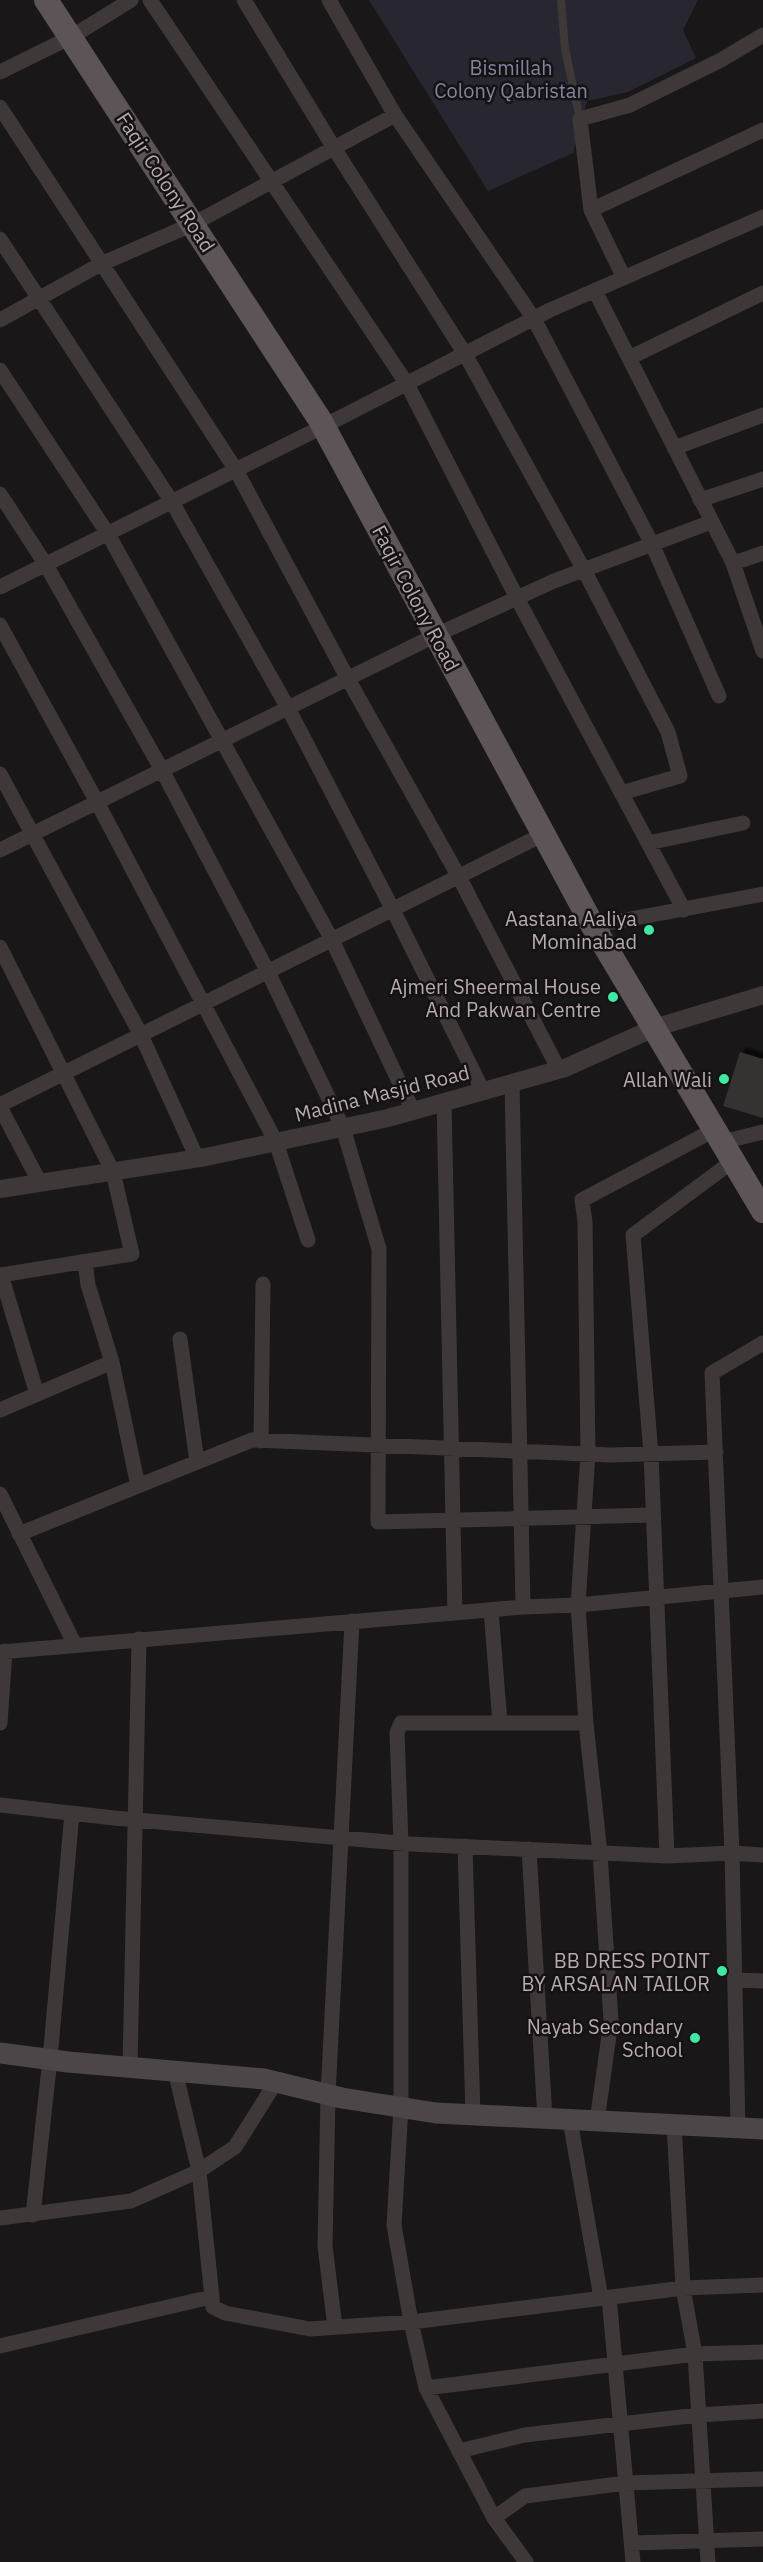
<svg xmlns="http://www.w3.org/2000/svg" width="763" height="2562" font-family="'IBM Plex Sans',sans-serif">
  <defs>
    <filter id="shadow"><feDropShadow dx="5" dy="-5" stdDeviation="1.5" flood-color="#0009"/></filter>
  </defs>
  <rect width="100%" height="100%" fill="#191717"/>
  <path fill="#282731" d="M369,0H698L683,30L696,58L628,92L587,101L573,153L488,191Z"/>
  <path fill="#353232" filter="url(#shadow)" d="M740,1052L763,1059V1118L723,1106Z"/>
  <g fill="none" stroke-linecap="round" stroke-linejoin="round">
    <path stroke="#3e3839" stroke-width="8" d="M561,0L565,49L580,119"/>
    <path stroke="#3e3839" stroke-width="15" d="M150,0L407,384L517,598L684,910
      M244,0L334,148L465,354L584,570L668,732L680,776L621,793
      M0,72L71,37L131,0
      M0,107L236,470L348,679L459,877L559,1070
      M395,115L534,319L652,544L719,696
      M591,210L763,130
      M0,239L172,502L288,708L393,910L483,1091
      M624,278L591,210L580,119L630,105L721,60L763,35
      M595,291L733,563L763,651
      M0,320L101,264L193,224L395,115L329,0
      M629,358L763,293
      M0,370L108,534L332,940L413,1111
      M674,448L763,415
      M0,494L46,565L162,770L268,972L343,1128L379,1249L378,1522L653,1515
      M700,500L763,479
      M733,563L763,553
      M0,587L324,426L550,310L763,217
      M0,625L97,802L276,1142L308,1240
      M0,774L141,1035L197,1158
      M648,843L743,823
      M0,850L436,635L554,581L711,522
      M593,926L763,894
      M0,947L113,1172L132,1254L0,1275
      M512,1083L523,1607
      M444,1102L455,1613
      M0,1105L544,834
      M0,1107L40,1183
      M722,1142L763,1132
      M85,1262L88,1285L112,1362L138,1486
      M1,1275L37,1394
      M180,1339L197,1462
      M0,1410L112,1362
      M261,1441L263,1284
      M0,1494L75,1645
      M19,1534L252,1440L610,1455L716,1452
      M491,1610L500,1723
      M0,1652L523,1607L578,1605L763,1587
      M0,1723L5,1651
      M0,1805L114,1818L411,1844L667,1856L732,1853L763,1855
      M465,1846L473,2115
      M529,1849L545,2119
      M667,1856L651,1454L633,1235L733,1161
      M735,1980L763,1981
      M130,2067L139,1639
      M175,2071L199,2171L213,2307L225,2313L310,2329L411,2322L683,2288L763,2285
      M570,2120L601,2298
      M597,2121L611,2021L600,1853L586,1723L578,1605L588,1454L585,1222L582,1200L714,1130
      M674,2124L683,2288L695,2354L708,2562
      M738,2128L732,1853L712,1373L763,1343
      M33,2215L50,2059L72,1813
      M0,2218L131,2201L199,2171L235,2147L276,2082
      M609,2297L633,2562
      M335,2327L325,2246L328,2095L352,1621
      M0,2346L211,2297
      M426,2388L695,2354L763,2352
      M459,2451L525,2435L698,2415L763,2411
      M494,2518L525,2496L626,2483L763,2479
      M632,2543L763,2539
      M526,2562L494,2518L426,2388L411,2322L394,2225L401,2107V1843L397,1733L401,1723H586"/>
    <path stroke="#3e3839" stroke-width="18" d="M0,1189L206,1157L388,1118L565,1068L654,1028L763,995"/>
    <path stroke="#4d4648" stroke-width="21" d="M0,2053L68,2062L264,2079L342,2098L436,2113L763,2129"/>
    <path stroke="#5c5457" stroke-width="24" d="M46,0L320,420L593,926L763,1211"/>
  </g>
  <g fill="#3ee9a3" stroke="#141212" stroke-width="2">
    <circle cx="649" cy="930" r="6"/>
    <circle cx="613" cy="997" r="6"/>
    <circle cx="724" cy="1079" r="6"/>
    <circle cx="722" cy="1971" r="6"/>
    <circle cx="695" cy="2038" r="6"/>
  </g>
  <g text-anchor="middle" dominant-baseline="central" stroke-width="5" stroke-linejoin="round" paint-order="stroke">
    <g font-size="20" fill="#8282a2" stroke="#141212">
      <text x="511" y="67">Bismillah<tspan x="511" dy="23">Colony Qabristan</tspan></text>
    </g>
    <g font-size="20" fill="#b8aaaf" stroke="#141212">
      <text transform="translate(166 182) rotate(57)">Faqir Colony Road</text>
      <text transform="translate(416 598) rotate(62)">Faqir Colony Road</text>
      <text transform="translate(382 1093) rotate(-14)">Madina Masjid Road</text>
    </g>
    <g font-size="20" fill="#b8aaaf" stroke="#141212" text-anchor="end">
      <text x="637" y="918">Aastana Aaliya<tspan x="637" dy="23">Mominabad</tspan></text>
      <text x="601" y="986">Ajmeri Sheermal House<tspan x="601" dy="23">And Pakwan Centre</tspan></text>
      <text x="712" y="1079">Allah Wali</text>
      <text x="710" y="1960">BB DRESS POINT<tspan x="710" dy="23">BY ARSALAN TAILOR</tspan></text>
      <text x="683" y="2026">Nayab Secondary<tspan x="683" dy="23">School</tspan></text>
    </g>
  </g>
</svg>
